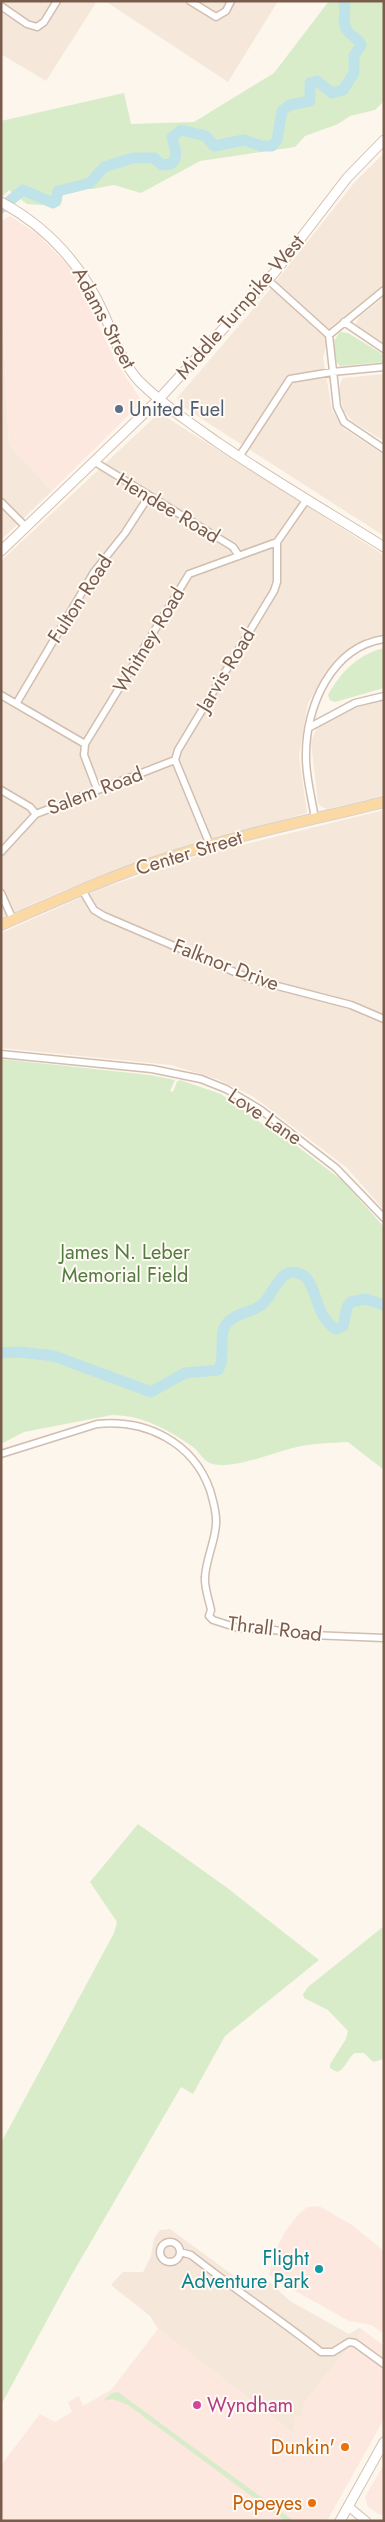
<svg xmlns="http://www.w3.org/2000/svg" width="385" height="2522" font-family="Jost,sans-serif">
  <rect width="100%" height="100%" fill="#fdf6ec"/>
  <path fill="#f5e8da" d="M1,1H97L46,81L1,54Z
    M105,1H278L228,82Z
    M384,153V284L331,327L323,358L332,410L343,428L384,455V536L180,405L177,398L266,294L354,183Z
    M384,297V343L357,326L356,323L359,317Z
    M1,322L3,325L9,445L52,491L1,540Z
    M384,374V441L353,422L344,411L340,395V384L343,378Z
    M158,414L166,417L384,555V634L367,638L335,660L308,703L299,756L307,813L158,855L62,891L1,918V561Z
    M384,700V796L327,809L322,807L318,803L311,742L314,734L318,726L351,708Z
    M384,810V1210L347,1168L254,1097L217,1079L171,1065L1,1048V933L100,889L201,855Z
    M170,2229L249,2287L262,2275L290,2301L349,2334L359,2328L363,2330L305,2402L300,2417L296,2416L294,2430H297L296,2435L158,2329L150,2316L111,2285L123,2272H143L151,2256L154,2238L160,2230Z"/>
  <path fill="#fde8e0" d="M10,216L37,234L71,268L115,360L141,400L140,404L52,491L9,445L3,325L1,322V221Z
    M319,2206L352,2225L384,2251V2334L371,2325L349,2321L281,2283L269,2274L275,2251L286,2230L298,2215L307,2207Z
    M158,2329L296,2435L297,2431L294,2430L296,2416H300L305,2402L363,2330L384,2346V2419L327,2521H1V2465L40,2414L55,2422L72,2412L68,2402L79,2396L83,2406L111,2390Z
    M384,2464V2517L368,2507L365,2497Z"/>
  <path fill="#d8ecc9" d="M329,1H384V101L375,110L350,116L338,124L305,136L295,147L200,161L141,193L114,185L93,189L64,187L60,206L27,204L9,190L3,196L1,195V121L124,93L131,124L194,122L274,73Z
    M340,332L348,333L384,355V362L340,366L335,360L333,342Z
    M384,648V688L335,702L330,700L328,695C341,672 357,655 384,648Z
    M1,1059L150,1075L175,1080L170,1091L173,1092L177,1082L180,1080L221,1094L276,1134L277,1131L343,1181L384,1227V1470L348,1442C333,1443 317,1443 302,1446C278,1450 236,1470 213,1464C203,1462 200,1452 193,1447C169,1430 142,1415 112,1415L24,1432L1,1444Z
    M138,1824L226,1887L319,1960L225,2036L193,2094L181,2087L71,2276L1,2405V2143L114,1933L117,1922L90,1882Z
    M384,1926V2059L373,2062L364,2053H355C347,2058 346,2069 337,2072L330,2068V2064L346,2039L348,2031L328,2010L304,1998L303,1994L308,1987Z
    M118,2392L294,2521H285L128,2405L112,2399L103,2401L112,2393Z"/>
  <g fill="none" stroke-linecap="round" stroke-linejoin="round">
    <path stroke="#bfe3e8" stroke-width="11" d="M1,208L23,190L53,203L56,201L58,191L90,183L104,167L133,158H154L162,165L171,164C180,156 174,147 172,137L181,130L206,136L214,146L244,140L261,146H272L277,140L282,111L290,105L310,101V83L317,81L332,93L343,90L354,73V56L361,45C358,37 351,37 347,30C341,22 347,11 344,1
      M1,1353L20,1352L54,1356L151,1392L185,1373L218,1370C226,1358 219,1341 224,1328C231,1313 248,1314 260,1306C275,1297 279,1259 306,1277C318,1292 316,1317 336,1329L343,1326L347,1307L351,1302L366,1299L384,1305"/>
    <defs>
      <path id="minor" d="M190,1L216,17L226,11L231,1
        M1,6L27,24L37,27L44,22L57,1
        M268,280L329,335L337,407L344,422L384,449
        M344,322L384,349
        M329,335L384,290
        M239,457L290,379L332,372L384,367
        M95,462L233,547L239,556
        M1,502L26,527
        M1,695L85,744
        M16,704L94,572L125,533L149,496
        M310,727L355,703L384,696
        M97,789L84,755L85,744L189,574L277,542
        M1,790L30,807L36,814
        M315,819C312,798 305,775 306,754C306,707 331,647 384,639
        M210,845L175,760L178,750L274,591L277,582V542L307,499
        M1,852L36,814L175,760
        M82,890L94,910L104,916L251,979L351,1005L384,1019
        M1,893L13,920
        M1,1054L152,1069L201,1079L226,1089L261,1110L336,1168L384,1218
        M1,1454L97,1424C146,1419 193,1442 210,1490C213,1501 217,1512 216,1524C215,1542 206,1559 205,1577C204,1587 209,1600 211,1610L209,1616L213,1620L238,1628L266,1629L311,1635L384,1638
        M160 2252a10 10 0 1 1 20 0a10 10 0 1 1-20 0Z
        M180,2252L191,2255C234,2289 278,2318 321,2352H333L349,2342L355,2343L384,2364"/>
      <path id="tertiary" d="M348,2506L366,2521"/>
      <path id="secondary" d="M1,202C49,228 82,265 104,314C114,337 122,363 139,381C162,404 190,423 217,442C271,479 328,512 384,547
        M1,551L159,399L275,272L347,178L384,140
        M340,2521L384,2442"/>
      <path id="primary" d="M1,925C56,901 110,876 167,858C238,835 311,820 384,802"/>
    </defs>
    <use href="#minor" stroke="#d1beb0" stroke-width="9"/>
    <use href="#tertiary" stroke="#d1beb0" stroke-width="10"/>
    <use href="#secondary" stroke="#d6c0b0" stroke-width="11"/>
    <use href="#primary" stroke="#dad1cd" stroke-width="12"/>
    <use href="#minor" stroke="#fff" stroke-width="6"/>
    <use href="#tertiary" stroke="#fff" stroke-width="8"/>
    <use href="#secondary" stroke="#fff" stroke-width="9"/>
    <use href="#primary" stroke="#fbd9a5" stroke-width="10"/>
  </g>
  <circle fill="#5c6f8a" stroke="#fffaf3" stroke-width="2" cx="119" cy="409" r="5"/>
  <circle fill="#0f9aa8" stroke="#fffaf3" stroke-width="2" cx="319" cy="2269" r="5"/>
  <circle fill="#d1479c" stroke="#fffaf3" stroke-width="2" cx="197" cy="2405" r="5"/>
  <g fill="#e8710a" stroke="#fffaf3" stroke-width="2">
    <circle cx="345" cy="2447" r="5"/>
    <circle cx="312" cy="2503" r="5"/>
  </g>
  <g text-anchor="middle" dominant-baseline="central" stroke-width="4" stroke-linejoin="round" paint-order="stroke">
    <g font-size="20" fill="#7a5c4d" stroke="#fffaf3">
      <text transform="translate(240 307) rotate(-49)">Middle Turnpike West</text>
      <text transform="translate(104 318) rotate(62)">Adams Street</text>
      <text transform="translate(168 508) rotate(31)">Hendee Road</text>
      <text transform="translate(80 599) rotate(-57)">Fulton Road</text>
      <text transform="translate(149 640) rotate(-59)">Whitney Road</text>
      <text transform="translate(226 670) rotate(-59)">Jarvis Road</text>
      <text transform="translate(95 791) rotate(-21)">Salem Road</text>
      <text transform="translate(189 853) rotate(-17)">Center Street</text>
      <text transform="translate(226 965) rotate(21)">Falknor Drive</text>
      <text transform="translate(265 1117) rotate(34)">Love Lane</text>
      <text transform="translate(275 1629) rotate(7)">Thrall Road</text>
    </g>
    <g font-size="20" fill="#4e5e75" stroke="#fffaf3" text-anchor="start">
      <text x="129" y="409">United Fuel</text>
    </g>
    <g font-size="20" fill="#537a41" stroke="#fffaf3">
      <text x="125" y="1252">James N. Leber<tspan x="125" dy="23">Memorial Field</tspan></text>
    </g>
    <g font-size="20" fill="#0d838f" stroke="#fffaf3" text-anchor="end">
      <text x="309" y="2258">Flight<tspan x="309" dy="23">Adventure Park</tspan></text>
    </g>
    <g font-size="20" fill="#b23c85" stroke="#fffaf3" text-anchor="start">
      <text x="207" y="2405">Wyndham</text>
    </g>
    <g font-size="20" fill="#c56008" stroke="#fffaf3" text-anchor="end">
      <text x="335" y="2447">Dunkin'</text>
      <text x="302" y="2503">Popeyes</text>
    </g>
  </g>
  <rect width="385" height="2522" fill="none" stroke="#7a5c4d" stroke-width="5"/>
</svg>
